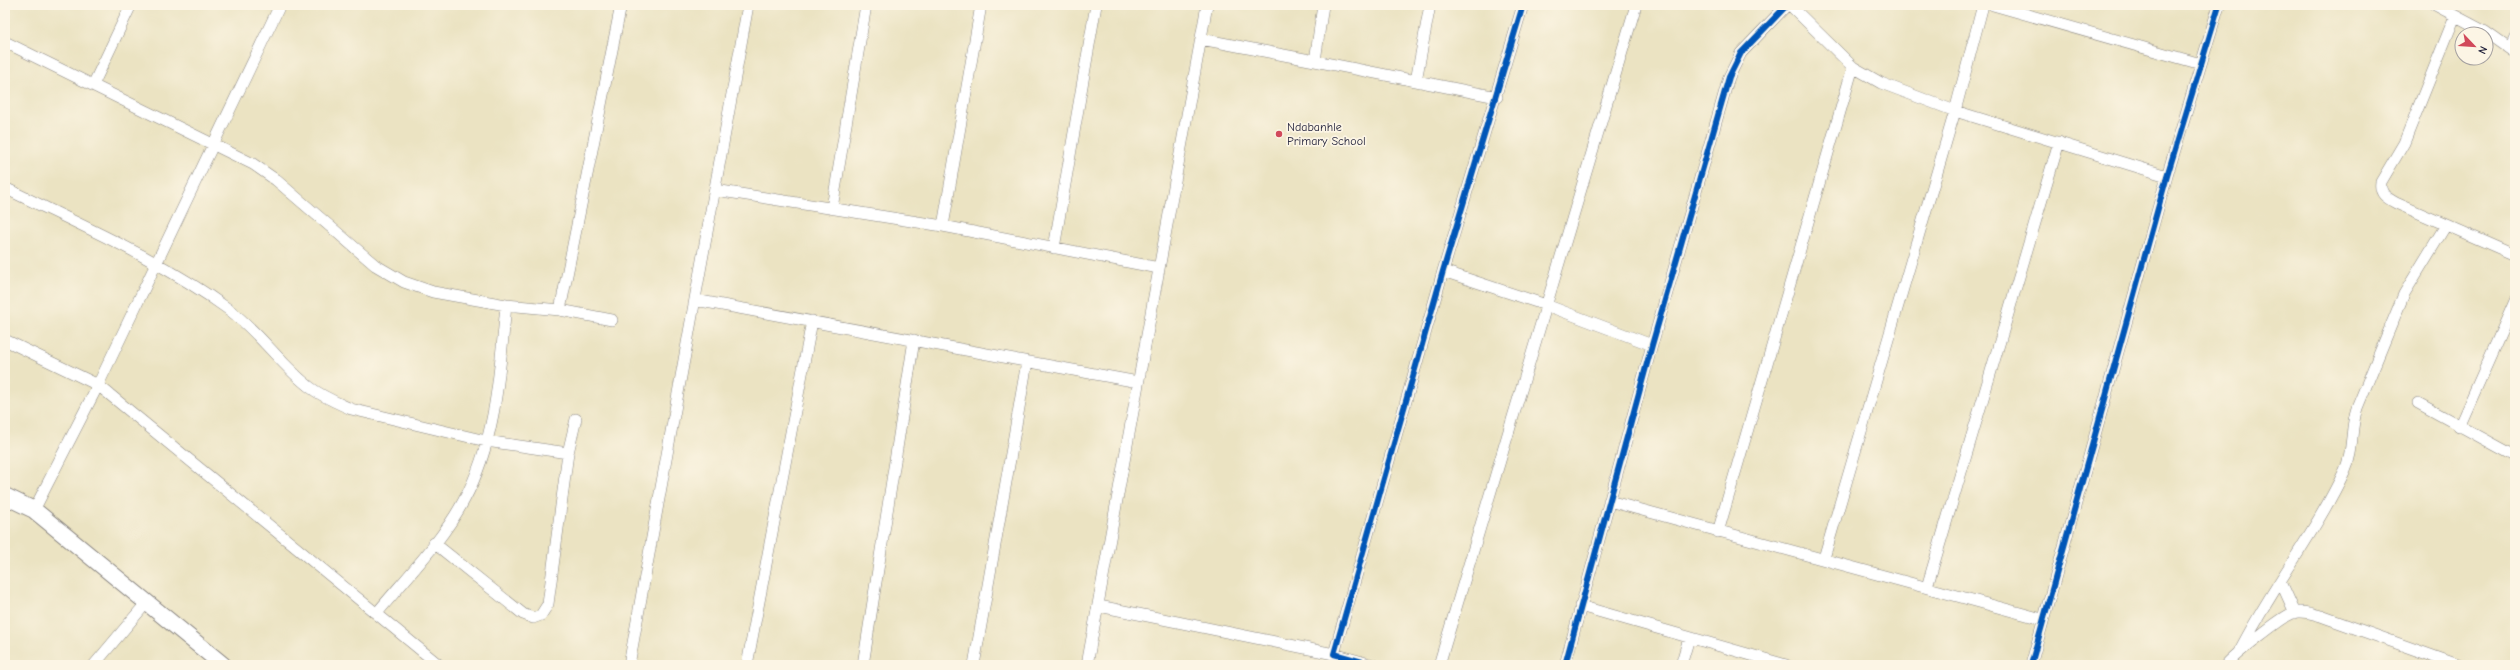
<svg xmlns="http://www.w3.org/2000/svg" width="2520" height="670" font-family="'Comic Neue',sans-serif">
  <rect width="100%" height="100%" fill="#fcf5e5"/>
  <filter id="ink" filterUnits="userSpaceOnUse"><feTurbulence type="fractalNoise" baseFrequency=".025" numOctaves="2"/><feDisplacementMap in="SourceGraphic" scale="8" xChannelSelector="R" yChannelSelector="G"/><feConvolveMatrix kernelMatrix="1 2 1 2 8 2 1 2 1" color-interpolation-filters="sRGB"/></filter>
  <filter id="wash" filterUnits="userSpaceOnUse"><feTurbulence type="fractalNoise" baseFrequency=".012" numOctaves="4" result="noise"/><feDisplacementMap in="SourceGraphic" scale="16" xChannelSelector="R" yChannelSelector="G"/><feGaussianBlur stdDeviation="0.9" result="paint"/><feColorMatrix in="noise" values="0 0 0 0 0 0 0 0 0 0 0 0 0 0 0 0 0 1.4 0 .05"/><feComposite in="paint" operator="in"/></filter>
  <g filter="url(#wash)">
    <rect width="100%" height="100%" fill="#ebe3c2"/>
  </g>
  <g filter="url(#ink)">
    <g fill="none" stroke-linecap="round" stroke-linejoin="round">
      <defs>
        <path id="street" d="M1323,5L1315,61L1497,97
          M1790,5L1853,67L1881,83L1955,111L2167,176
          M1993,5L2201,64
          M2435,5L2484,31L2515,53
          M2455,16L2404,143L2381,182C2379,194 2387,198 2396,203L2515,255
          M1201,39L1315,61
          M5,42L253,164L276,180L375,265L404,282L433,292L506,305L560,310L612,320
          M2510,49L2515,38
          M1416,81L1430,5
          M93,85L131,5
          M5,188C80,225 160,259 228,309C259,331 282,367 311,388C323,397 338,403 351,409L486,441L568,453
          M715,190L943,226L1159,268
          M832,208L866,5
          M943,226L981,5
          M1054,248L1096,5
          M1443,271L1546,305L1652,345
          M695,300L1138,382
          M560,310L621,5
          M5,340L98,385L439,665
          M2418,403L2515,456
          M2459,427L2515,301
          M1609,501L2042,619
          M34,510L98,385L280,5
          M1718,532L1853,67
          M434,543L523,614L533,618L541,615L548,604L568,453L576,419
          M1824,558L1955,111L1983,5
          M2281,582L2295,613
          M1927,587L2059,142
          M1099,606L1334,654
          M1580,606L1786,665
          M377,613C405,579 444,539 464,500C496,442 500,369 506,305
          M2239,652C2270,590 2315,534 2345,470C2354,451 2350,429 2357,408L2404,294L2446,225
          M94,665L147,602
          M629,665L748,5
          M747,665L812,321
          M863,665L914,340
          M974,665L1027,362
          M1087,665L1207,5
          M1373,665L1334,654L1443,271L1523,5
          M1439,665L1636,5
          M1565,665L1652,345L1729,77L1741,53L1787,5
          M1681,665L1689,638
          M2031,665L2167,176L2219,5
          M2226,665C2233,656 2283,616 2293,613C2303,610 2312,614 2321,616L2458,665"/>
        <path id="secondary" d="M5,496L34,510L223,665"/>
      </defs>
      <use href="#street" stroke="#86827e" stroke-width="12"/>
      <use href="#secondary" stroke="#86827e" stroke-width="18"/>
      <use href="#street" stroke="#fff" stroke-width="11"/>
      <use href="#secondary" stroke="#fff" stroke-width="16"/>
      <defs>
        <path id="cycleway" d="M1373,665L1334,654L1443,271L1523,5
          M1565,665L1652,345L1729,77L1741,53L1787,5
          M2031,665L2167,176L2219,5"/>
      </defs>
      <use href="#cycleway" stroke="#fcf5e5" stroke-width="8"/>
      <use href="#cycleway" stroke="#0057b8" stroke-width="6"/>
    </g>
  </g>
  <circle fill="#d1495b" stroke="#fcf5e5" stroke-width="1.5" cx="1279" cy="134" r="4"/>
  <g text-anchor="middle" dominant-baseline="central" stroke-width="3.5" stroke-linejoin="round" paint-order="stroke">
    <g font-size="12" fill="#22223b" stroke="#fcf5e5" text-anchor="start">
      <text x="1287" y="127">Ndabanhle<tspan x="1287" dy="14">Primary School</tspan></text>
    </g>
  </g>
  <rect width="2520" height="670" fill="none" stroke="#fcf5e5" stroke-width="20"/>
  <g transform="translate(2474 46) rotate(115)"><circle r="19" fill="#fcf5e5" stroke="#a5a1a1"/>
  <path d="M0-3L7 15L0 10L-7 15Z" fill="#d1495b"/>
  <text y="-6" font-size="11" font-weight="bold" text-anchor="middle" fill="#22223b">N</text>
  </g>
</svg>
